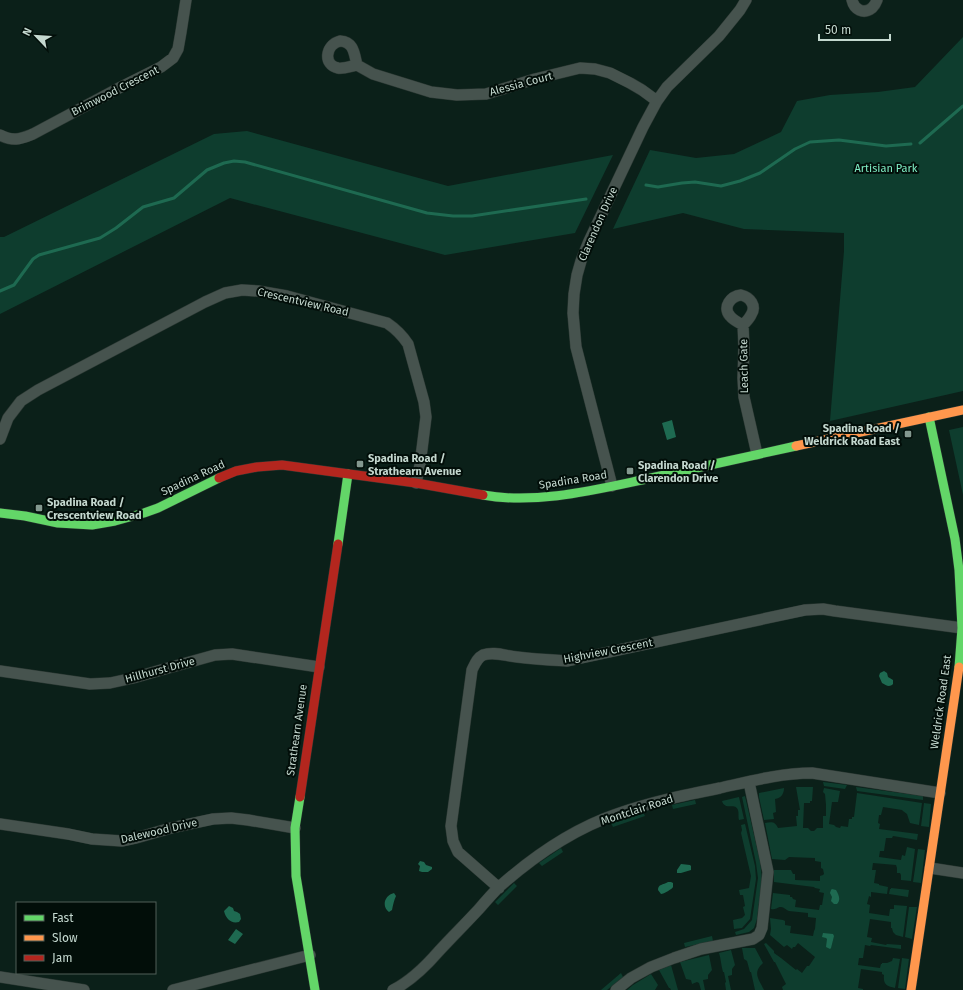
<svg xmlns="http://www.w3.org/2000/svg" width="963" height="990" font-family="'Fira Sans',sans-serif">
  <rect width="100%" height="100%" fill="#0b2019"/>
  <path fill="#0e3d2e" d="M963,37V391L830,421L844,251V233L744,229L683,213L613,229L650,150L696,158L734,154L781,132L797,101L830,95L878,92L915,87Z
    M247,131L448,186L613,155L575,233L445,255L230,198L0,314V237H4L214,134Z
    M963,427V495L949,430Z
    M823,782L847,785L845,789L824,786Z
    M796,787H813L812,801H810V803H804L803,828H808L811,831H814L817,828H823V816H826V805L825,794L823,792L824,788L840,791L838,802H832L829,824L834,825L836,827L840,828L841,826L848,827L849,819H852V817H854L857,793L922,803L919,825L910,823L907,814L903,811L902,810L883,807L881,815H879L878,823L880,824L879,829L918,834L917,840L893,836L892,838H886L884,851H880L879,857L901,860L902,855L905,856L907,847L915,849L911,881L901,880V875L900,873H897V868L896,865L873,863L872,870H876L874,883L879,884V885L888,887L887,894L871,892V897L869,896L867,904L870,905L869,913L889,916L890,909H894V905L907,906L903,937L896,935L893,932L892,928H891V922L870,919L867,937L872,938L871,942L886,945L887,944L901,945V949L871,945L870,946L865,945L863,958H859L858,965L880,968L881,964H882V963H887L892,961L893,958L900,959L895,988C887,986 883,985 884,975L882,974V972L861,969L858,988L863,989V990H783L782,987L786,984L775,962H774L764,944L766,943L774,951V953L781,958L796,970L797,969L802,973L807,966H809L815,957L798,943L795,947H793L792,949L787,945L784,947L770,935L771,929L770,918L783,920L785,921V925L791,926L790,933L813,936L814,931L815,929L816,918L808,917V913L789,911C786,910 784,907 781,907C777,907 777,910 771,909L773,893L790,895V897H792L793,899L796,900L795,907L819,910L820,905H822L824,893L819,892L820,889L815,888L814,887L774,882V870H791L793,874H795V880L820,881V876L823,875L824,874L823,869L821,868V862L815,861V858L789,857L785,860L772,859L765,823C771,822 775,821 778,828L797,826L796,816H798V810H800Z
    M856,787L923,796V800L857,791Z
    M784,788C784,794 781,798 775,799L776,812L773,813L774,819L764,820L759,797V793Z
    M745,796L760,861L762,879L757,919L754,928L749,932L736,935L735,932L744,929L752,920L758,878L756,863L742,797Z
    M739,797L744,819L739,820C738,816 739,813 738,810C735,802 725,811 722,801Z
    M695,800L696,804L673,809L672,805Z
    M924,803L931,804L929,827L921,826Z
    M643,812L645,816L613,827L611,823Z
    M745,824L755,866L756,879L750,919L742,928L734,929L733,920L742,918L745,915L743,907L745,906L743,895H740L739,890L749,888L751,876L741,833L742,830L741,825Z
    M561,848L563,852L542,866L539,863Z
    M918,849L925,850L921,883L913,882Z
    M514,883L517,886L498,905L495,902Z
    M891,888L909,890L908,897L889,894L890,889H891Z
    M909,907H917L912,939L905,937Z
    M712,936L713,941L685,947L684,943Z
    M742,948H755L763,963C752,973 759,979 764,990H755L751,972H750L747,961L744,959Z
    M731,950L735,965L732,969V975L728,976L731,990H726L725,983L726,982L724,972H723C721,965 721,959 719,953Z
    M709,955L712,970L708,975V979L703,980L705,990H701L699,983L697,982L692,984L691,980L686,979L680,962Z
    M902,958L909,959L905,989L898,988Z
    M671,965L678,990H671L670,988H669L659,970Z
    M621,973L623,977L607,990H601Z
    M651,974L658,985L655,990H627L633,985Z"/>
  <path fill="#1e6a51" d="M672,420L676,437L667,440L662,423Z
    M884,671L887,673L888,677L893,680V684C889,688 886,685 882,683L879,676L880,673Z
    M420,861L424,862L426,865L432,867V869L428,872H422L419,871L420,866L418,864Z
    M681,864L690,865L691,866V870L681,873H677V870Z
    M668,882H671L673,883V887C672,889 664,894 661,894L658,890C658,884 663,885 668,882Z
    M832,889L836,890C839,895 841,900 837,904H834L831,901L832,897L830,893L831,890Z
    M394,893L396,896C394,900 393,905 392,910L389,912C381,906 385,895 394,893Z
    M229,906L233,908L234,911L237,912L240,914L241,919L239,922C231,924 226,919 224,911Z
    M236,929L243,934L235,944L228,940Z
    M823,933L833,934L834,936L831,948L830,949L826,947L827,939L826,938L822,937Z"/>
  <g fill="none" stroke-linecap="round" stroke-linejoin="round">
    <path stroke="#1e6a51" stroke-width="3" d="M920,143L963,106
      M646,185L658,187L682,183L695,182L721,186L740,181L760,173L795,149L810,142L839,140L886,146L911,144
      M0,291L14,285L33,259L39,255L100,238L116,228L143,207L174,198L207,170L224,163L234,161L245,162L427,213L453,216H472L586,199"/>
    <defs>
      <path id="street" d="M852,0C854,9 863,15 872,8C874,6 876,3 877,0
        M340,41C354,42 354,53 357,65C351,66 344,69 338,68C323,65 325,45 340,41Z
        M357,65L373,74L431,92L457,95L486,94L535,79L580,68L595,69L610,73L630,83L642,90L657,101
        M0,135C14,142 20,139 33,134L119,88L161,67L173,58L178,49L181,32L186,0
        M741,295C750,297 757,306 751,315C749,319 746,322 743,325C739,323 733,320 730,316C722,307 731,296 741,295Z
        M743,325L744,347L743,378L744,397L757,454
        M0,439L8,418L21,401L38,390L205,302L225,293L242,290L258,291L287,296L387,323C396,329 402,335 408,344L424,402L426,417L420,465L416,483
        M612,486L576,347L573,313L574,294L577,275L581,261L589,241L643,127L657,101L667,87L719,36L740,10L746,0
        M0,671L90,684L110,683L133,678L161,670L215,655L232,654L319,667
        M0,824L68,834L92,839L122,841L136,838L171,828L213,819L231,818L248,820L295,828
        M930,868L963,873
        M499,888L458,852L453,841L451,826L472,670C475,664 477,658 483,655C494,651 506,656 517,657C534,659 551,660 567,661L805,610L823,609L835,611L962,628
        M0,977L84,990
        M173,990L310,955
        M393,990C411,981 426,966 439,951C452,937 466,923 479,909C485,902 492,894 499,887C534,856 573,829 617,814C651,802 685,795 720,788C751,781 781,773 812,773L940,793
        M616,990L631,978L651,967L674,958L701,949L753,939L759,935L762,928L768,872L749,782"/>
      <path id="fast" d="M929,417L955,539L959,570L962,628L959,667
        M483,495C537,505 598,489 651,478C699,467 748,457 796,446
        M0,513L25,516L58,523L92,525L115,521L144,513L158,508L219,478
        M338,544L348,474
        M300,797L295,828L296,876L315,990"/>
      <path id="slow" d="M796,446L963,410
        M911,990L959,667"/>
      <path id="jam" d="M219,478L236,471L257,467L282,465L416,483L483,495
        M300,797L338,544"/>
    </defs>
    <use href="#street" stroke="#2a3732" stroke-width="12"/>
    <use href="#fast" stroke="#2a3732" stroke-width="10"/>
    <use href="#slow" stroke="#2a3732" stroke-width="10"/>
    <use href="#jam" stroke="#2a3732" stroke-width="10"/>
    <use href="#street" stroke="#46534e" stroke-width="11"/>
    <use href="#fast" stroke="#63d668" stroke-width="9"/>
    <use href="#slow" stroke="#ff974d" stroke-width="9"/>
    <use href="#jam" stroke="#b3261e" stroke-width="9"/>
  </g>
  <g fill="#83988f" stroke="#020e09" stroke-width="1.5">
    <rect x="904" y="430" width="8" height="8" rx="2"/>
    <rect x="356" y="460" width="8" height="8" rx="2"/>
    <rect x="626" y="467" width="8" height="8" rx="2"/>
    <rect x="35" y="504" width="8" height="8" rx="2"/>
  </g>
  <g text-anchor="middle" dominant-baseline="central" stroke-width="4" stroke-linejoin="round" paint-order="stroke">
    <g font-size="11" fill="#c4d8cf" stroke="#020e09">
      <text transform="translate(521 84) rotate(-15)">Alessia Court</text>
      <text transform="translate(115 91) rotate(-27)">Brimwood Crescent</text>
      <text transform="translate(598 224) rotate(-66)">Clarendon Drive</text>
      <text transform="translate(303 302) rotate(13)">Crescentview Road</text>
      <text transform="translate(744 366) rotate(-91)">Leach Gate</text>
      <text transform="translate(193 478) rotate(-25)">Spadina Road</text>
      <text transform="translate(573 480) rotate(-9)">Spadina Road</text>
      <text transform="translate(608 651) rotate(-11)">Highview Crescent</text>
      <text transform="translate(160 670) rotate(-15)">Hillhurst Drive</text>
      <text transform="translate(941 702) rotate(-82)">Weldrick Road East</text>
      <text transform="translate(297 730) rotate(-82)">Strathearn Avenue</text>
      <text transform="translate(637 810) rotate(-18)">Montclair Road</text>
      <text transform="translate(159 831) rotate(-13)">Dalewood Drive</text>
    </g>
    <g font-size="11" fill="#80eec5" stroke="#020e09">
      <text x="886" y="168">Artisian Park</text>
    </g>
    <g font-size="11" font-weight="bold" fill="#c4d8cf" stroke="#020e09" text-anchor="start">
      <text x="900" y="428" text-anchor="end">Spadina Road /<tspan x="900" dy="13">Weldrick Road East</tspan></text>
      <text x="368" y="458">Spadina Road /<tspan x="368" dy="13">Strathearn Avenue</tspan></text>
      <text x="638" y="465">Spadina Road /<tspan x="638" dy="13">Clarendon Drive</tspan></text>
      <text x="47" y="502">Spadina Road /<tspan x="47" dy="13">Crescentview Road</tspan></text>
    </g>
  </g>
  <rect x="16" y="902" width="140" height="72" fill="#020e09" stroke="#505f58"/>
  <rect x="24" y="915" width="20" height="6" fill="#63d668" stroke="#505f58"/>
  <text x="52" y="922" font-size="12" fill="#c4d8cf">Fast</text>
  <rect x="24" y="935" width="20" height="6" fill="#ff974d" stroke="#505f58"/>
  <text x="52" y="942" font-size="12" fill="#c4d8cf">Slow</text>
  <rect x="24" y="955" width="20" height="6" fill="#b3261e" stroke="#505f58"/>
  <text x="52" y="962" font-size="12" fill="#c4d8cf">Jam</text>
  <g transform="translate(36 36) rotate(295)" stroke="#020e09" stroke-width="3" paint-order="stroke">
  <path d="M0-3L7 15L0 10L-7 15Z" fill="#c4d8cf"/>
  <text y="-6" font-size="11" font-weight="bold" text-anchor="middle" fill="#c4d8cf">N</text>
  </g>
  <path d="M819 34v6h71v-6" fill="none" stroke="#c4d8cf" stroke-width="2"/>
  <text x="825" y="34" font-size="12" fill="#c4d8cf" stroke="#020e09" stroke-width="3" paint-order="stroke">50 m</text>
</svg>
